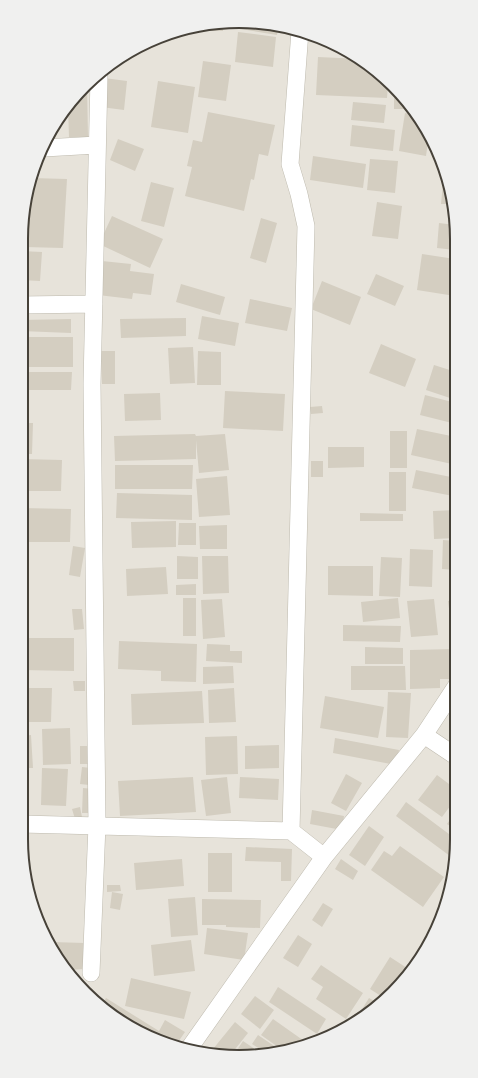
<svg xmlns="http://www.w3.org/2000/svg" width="478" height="1078" font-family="'Sofia Sans Condensed',sans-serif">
  <rect width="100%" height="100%" fill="#f3f1eb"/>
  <path fill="#e7e3da" d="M225,21L309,33L360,58L412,106L440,155L455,210L457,839L445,909L403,983L348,1028L281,1053H197L130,1028L75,983L33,909L21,839V239L33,169L75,95L143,43Z"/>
  <path fill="#d4cec1" d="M223,22V31H198V29Z
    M242,24L278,29L277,35L241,29Z
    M238,32L276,37L273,67L235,62Z
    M318,57L361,59L388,84L387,98L316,95Z
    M203,61L231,65L226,101L198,97Z
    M104,78L127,81L124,110L101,107Z
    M158,81L195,87L188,133L151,127Z
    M87,86L88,137H69L68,107L75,95Z
    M394,89L412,106L413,109H394Z
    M353,102L386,105L384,123L351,120Z
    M208,112L275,125L268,156L259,154L254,180L251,179L244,211L185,196L192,167L187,166L193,140L202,142Z
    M405,113L417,115L429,135L426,156L399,151Z
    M352,125L395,130L393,151L350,146Z
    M118,139L144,149L135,171L110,160Z
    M313,156L366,164L363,188L310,180Z
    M370,159L398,161L395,193L367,190Z
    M31,178L67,179L63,248L25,247V244H21Z
    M151,182L174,188L164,227L141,221Z
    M443,183H448L454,204H441Z
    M377,202L402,206L398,239L372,236Z
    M112,216L163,239L150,268L99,244Z
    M261,218L277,223L266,263L250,258Z
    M439,223L455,225V250L437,248Z
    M21,251L42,252L40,281L21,280Z
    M422,254L455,259V296L417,290Z
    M102,261L131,264L130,271L154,274L151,295L133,293L132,299L98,295Z
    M376,274L404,286L395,306L367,294Z
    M322,281L361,297L350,325L311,309Z
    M181,284L225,297L220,315L176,302Z
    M250,299L292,308L287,331L245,323Z
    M202,316L239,323L235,346L198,339Z
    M186,318V336L121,338L120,319Z
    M71,319V333L21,331V320Z
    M21,337H73V367H21Z
    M381,344L416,359L405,387L369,373Z
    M193,347L195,383L170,384L168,348Z
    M101,351H115V384H102Z
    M198,351L221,352V385H197Z
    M434,365L456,372V400L426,390Z
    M21,372H72L71,390H26L27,411L21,412Z
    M225,391L285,394L283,431L223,428Z
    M160,393L161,420L125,421L124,394Z
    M425,395L456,403V424L420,415Z
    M322,406L323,413L311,414L310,407Z
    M21,423H33L32,454H21Z
    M417,429L456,437V447L452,464L411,455Z
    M390,431H407V468H390Z
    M195,434L196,436L225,434L229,470L199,473L196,440V459L115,461L114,436Z
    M328,447H364V467L328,468Z
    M21,459L62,460L61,491H21Z
    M311,461H323V477H311Z
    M115,465H193L192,489H115Z
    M416,470L456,478L453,496L412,488Z
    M389,472H406V511H389Z
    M227,476L230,515L199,517L196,479Z
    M117,493L192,495V520L116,518Z
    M21,508L71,509L70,542H21Z
    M456,510V538L434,539L433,511Z
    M360,513L403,514V521H360Z
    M176,521V547L132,548L131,522Z
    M179,523H196V545H178Z
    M227,525V549H200L199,526Z
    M443,540L456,541V570L442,569Z
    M73,546L85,548L80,577L69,575Z
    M410,549L433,550L432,587L409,586Z
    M177,556L198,557V579H177Z
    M202,556H228L229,593L203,594Z
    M381,557L402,558L400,597L379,596Z
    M328,566H373V596L328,595Z
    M166,567L168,594L127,596L126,569Z
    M196,584V595H176V585Z
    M183,598H196V636H183Z
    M398,598L400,618L363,622L361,602Z
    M222,599L225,637L203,639L201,600Z
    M434,599L438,635L411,637L407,601Z
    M456,600V638L453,639L448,601Z
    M72,609H82L84,629L74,630Z
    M343,625L401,626L400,642L343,641Z
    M21,638H74V671L21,670Z
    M119,641L197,644L196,682L161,681V671L118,669Z
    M207,644L230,645V651H242V663L206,661Z
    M365,647L403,648V664H365Z
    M455,649L456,679H440V688L410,689V650Z
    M233,666L234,683L203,684V667Z
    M351,666H405L406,690H351Z
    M73,681H85V691H74Z
    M21,688H52L51,722H21Z
    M234,688L236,722L209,723L208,690Z
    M202,691L204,723L132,725L131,694Z
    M388,692L411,693L408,738L386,737Z
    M325,696L384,707L378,738L320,728Z
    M70,728L71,764L43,765L42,729Z
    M31,735L33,768H21V736Z
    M237,736L238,774L206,775L205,737Z
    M335,738L399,750L396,765L333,753Z
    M279,745V768L245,769V746Z
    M80,746H89V764H80Z
    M82,767L91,768L89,785L80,784Z
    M42,768L68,769L66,806L41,805Z
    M346,774L362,783L346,811L331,803Z
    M437,775L457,790V797L442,817L418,800Z
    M193,777L196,812L120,816L118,781Z
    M227,777L231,813L206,816L201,780Z
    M240,777L279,779L278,800L239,798Z
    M83,788L93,789L92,813H82Z
    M406,802L457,840L454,859L396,816Z
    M80,807L82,817L75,819L72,809Z
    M457,809V831L447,824Z
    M312,810L344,816L342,830L310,824Z
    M369,826L384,837L365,866L349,855Z
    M400,846L444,877L423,907L371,870L384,851L392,856Z
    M246,847L292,849L291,881H281V862L245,861Z
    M208,853H232V892H208Z
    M182,859L184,886L136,890L134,863Z
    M341,859L358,871L353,880L335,869Z
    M107,885H120L121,891L107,892Z
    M112,892L123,894L120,910L110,908Z
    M195,897L198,935L171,937L168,899Z
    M202,899L261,900L260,928L226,927V925H202Z
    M323,903L333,909L322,927L312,920Z
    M207,928L248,933L244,960L204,954Z
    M298,935L312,944L298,967L283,958Z
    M425,936L429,938L413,965L411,964Z
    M191,940L195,971L154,976L151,945Z
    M51,942L85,943L83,969L68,970Z
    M390,957L410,970L403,983L384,998L370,989Z
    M321,965L363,993L346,1019L316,999L323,987L311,979Z
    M131,978L191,992L184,1019L125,1006Z
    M278,987L326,1019L317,1034L269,1002Z
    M255,996L274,1010L260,1029L241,1014Z
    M106,998L159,1031L165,1020L185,1032L176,1045L130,1028L102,1005Z
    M369,998L378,1003L354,1022Z
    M273,1019L307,1043L285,1052L261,1035Z
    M235,1022L248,1033L232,1053H219L213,1049Z
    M258,1035L283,1052L266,1053L252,1044Z
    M243,1041L261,1053H235Z"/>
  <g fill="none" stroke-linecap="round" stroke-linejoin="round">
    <defs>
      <path id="minor" d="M44,148L97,145
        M21,305L94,304
        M424,735L457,757
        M21,824L291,831L324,857
        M291,831L306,226L299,194L290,164L300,31
        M91,973L97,825L92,384L99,77
        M188,1050L324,857L424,735L457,685"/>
    </defs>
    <use href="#minor" stroke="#bebaae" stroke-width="18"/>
    <use href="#minor" stroke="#fff" stroke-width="17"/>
  </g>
  <path d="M0 0H478V1078H0ZM239 28H239A211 211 0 0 1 450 239V839A211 211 0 0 1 239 1050H239A211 211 0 0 1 28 839V239A211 211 0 0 1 239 28Z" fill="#f0f0ef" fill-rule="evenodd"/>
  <path fill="none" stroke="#474239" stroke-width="2" d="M239 28H239A211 211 0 0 1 450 239V839A211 211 0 0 1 239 1050H239A211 211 0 0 1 28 839V239A211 211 0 0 1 239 28Z"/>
</svg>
